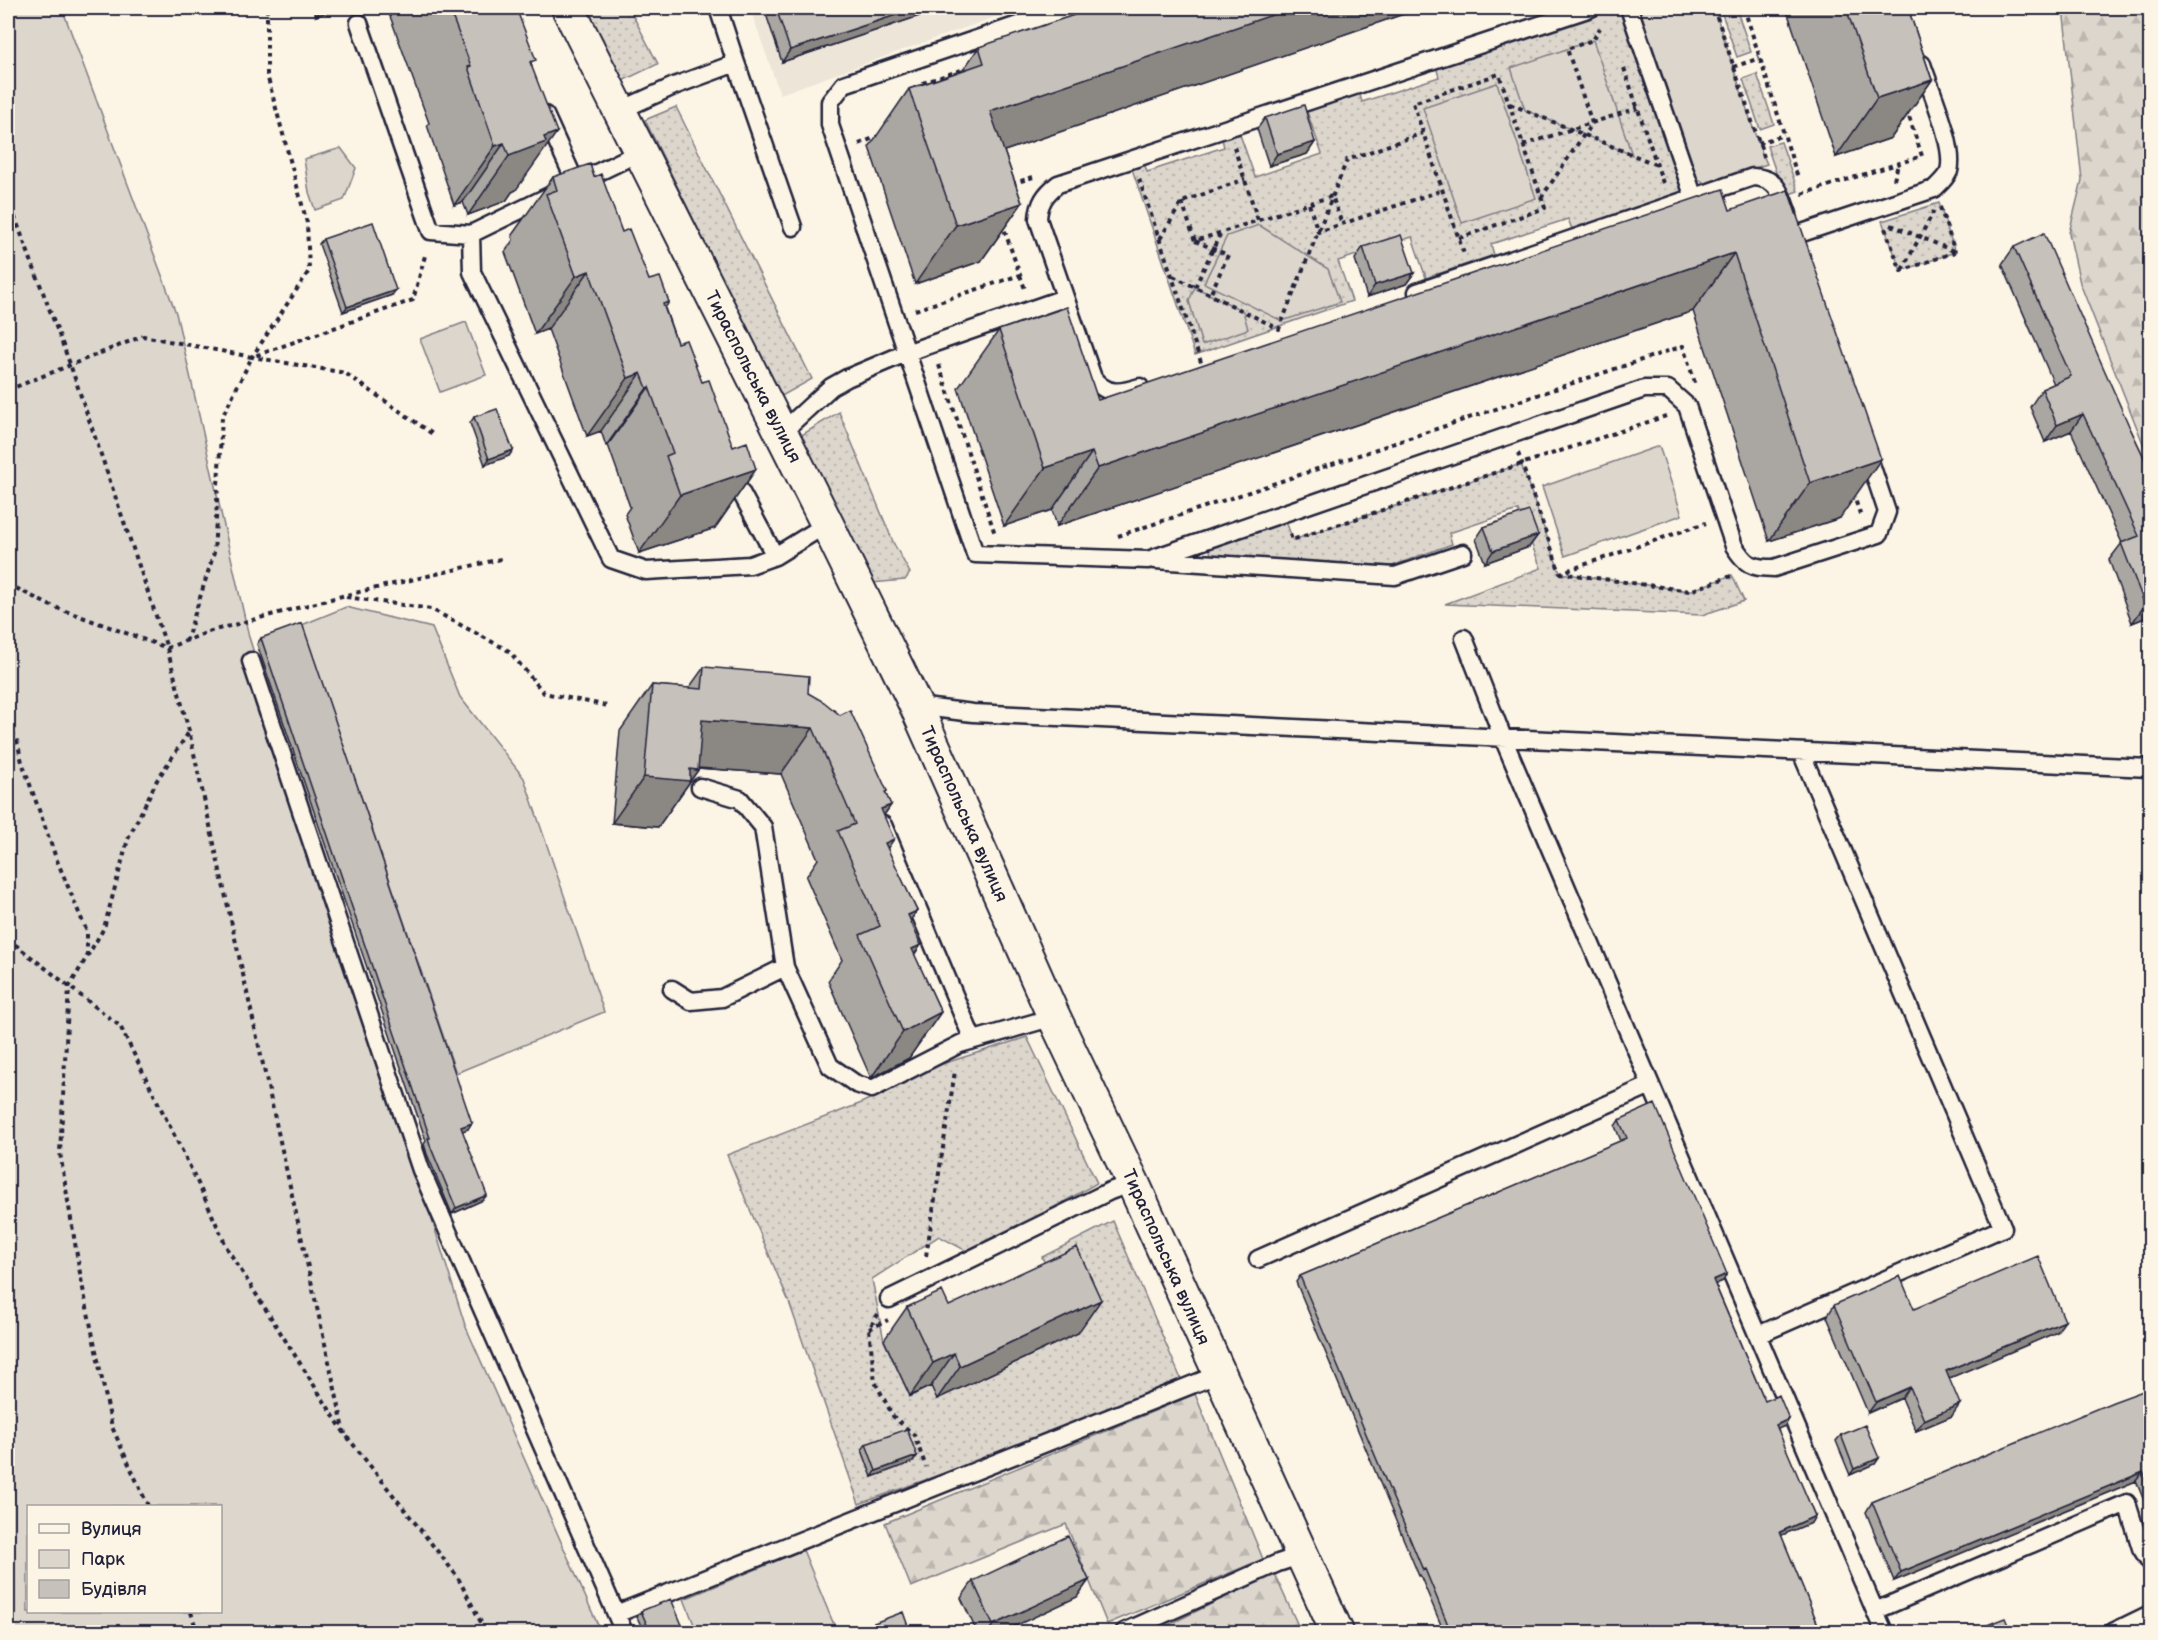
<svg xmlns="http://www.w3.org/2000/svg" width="2158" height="1640" font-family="'Balsamiq Sans',sans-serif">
  <defs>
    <pattern id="grass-dots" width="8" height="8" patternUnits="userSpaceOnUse" patternTransform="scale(1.5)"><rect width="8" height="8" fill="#dcd6cc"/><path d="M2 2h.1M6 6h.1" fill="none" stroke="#bcb7b0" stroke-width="1.8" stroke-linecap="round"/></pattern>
    <pattern id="forest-firs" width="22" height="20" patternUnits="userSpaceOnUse" patternTransform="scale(1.5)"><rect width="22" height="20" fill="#dcd6cc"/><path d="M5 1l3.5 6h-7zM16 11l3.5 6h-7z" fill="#bcb7b0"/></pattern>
  </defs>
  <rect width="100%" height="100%" fill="#fcf5e5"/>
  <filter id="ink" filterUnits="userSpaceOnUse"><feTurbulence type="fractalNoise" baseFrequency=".0167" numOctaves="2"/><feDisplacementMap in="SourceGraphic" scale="12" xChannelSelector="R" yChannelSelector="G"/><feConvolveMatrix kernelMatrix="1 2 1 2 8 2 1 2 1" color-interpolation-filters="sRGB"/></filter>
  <g filter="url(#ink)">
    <path fill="#ece5d8" d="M750,8H1020L780,94Z"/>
    <path fill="url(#grass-dots)" stroke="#7f7c84" stroke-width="1.5" d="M582,8H629L658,64L620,82Z
      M1612,8H1617L1624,12L1684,187L1678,194L1572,229L1568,219L1491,244L1494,255L1426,278L1412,237L1338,261L1352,301L1195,355L1132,169V163L1143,160L1147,172L1224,147L1221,135L1238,129L1255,177L1322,154L1306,109L1359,92L1362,102L1439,77L1435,63Z
      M1720,8H1736L1751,52L1737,57Z
      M1757,74L1774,124L1760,129L1743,79Z
      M676,107L812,379L780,397L645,120Z
      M1781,142L1798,191L1784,196L1767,146Z
      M1939,203L1955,252L1901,271L1882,221Z
      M839,412L894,544L910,573L905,580L871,583L800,436Z
      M1521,464L1560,573L1690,591L1732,575L1744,601L1702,615L1445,604L1541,568L1518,510L1449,533L1452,544L1392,566L1211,555L1209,545L1285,519L1293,540Z
      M1027,1037L1097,1183L972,1254L939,1236L872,1279L884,1341L910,1396L931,1386L937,1398L1053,1280L1042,1257L1113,1221L1181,1379L1024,1444L859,1504L789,1302L727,1155L859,1104L939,1065Z"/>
    <path fill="url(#forest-firs)" stroke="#7f7c84" stroke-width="1.5" d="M2063,8H2150V461L2080,283L2069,233L2082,180Z
      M1195,1394L1263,1559L1107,1624L1066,1524L911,1587L885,1523Z
      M1274,1573L1301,1632H1154Z"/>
    <path fill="#dcd6cc" stroke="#7f7c84" stroke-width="1.5" fill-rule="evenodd" d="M8,8H62L176,313L249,637L465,1325L601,1632H8ZM28,1506H220V1612H28Z
      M1639,8H1714L1758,143L1767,164L1706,184L1693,175L1638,12Z
      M1593,40L1632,155L1525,110L1511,68Z
      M1497,83L1536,198L1462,223L1423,108Z
      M341,148L356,168L344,200L315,210L309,192L304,159Z
      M1259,225L1328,269L1340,302L1282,321L1204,283L1227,236Z
      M1195,287L1243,311L1248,329L1202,345L1189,301Z
      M466,322L486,375L440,392L420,339Z
      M1659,446L1682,515L1565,556L1542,487Z
      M346,607L432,628L460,697L524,778L604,1012L456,1073L302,625Z
      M803,1550L837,1632H697L684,1599Z"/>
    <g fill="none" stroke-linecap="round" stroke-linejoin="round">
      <defs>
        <path id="service" d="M1068,8L844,84L830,102V125L975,554L1148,560L1644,389H1668L1687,406L1734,546C1746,565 1751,568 1774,568L1879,534L1887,512L1866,449
          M1629,8L1694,198
          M359,23L431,231L471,234L640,152
          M736,63L793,227
          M619,111L674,86L736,63L718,8
          M545,115L579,190
          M471,234L472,272L611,559L646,571L750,565L775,556L827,524
          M1796,235L1934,189C1940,183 1946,178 1949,171C1956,147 1930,89 1922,64
          M1417,292L1753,177C1778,178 1781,194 1788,214
          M1140,387C1121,393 1106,396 1093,378L1038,219C1039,203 1045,194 1058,184L1591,8
          M781,433L831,387L847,378L906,353L1064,298
          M730,472L775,556
          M1155,560L1395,576L1463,553
          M1464,638L1503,738L1884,1632
          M251,661L421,1170L624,1632
          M916,706L973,713L2150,768
          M700,787L740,799L763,827L785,967L830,1066L856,1084L872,1089L960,1044L1054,1017
          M883,825L973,1040
          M672,989L691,1001L722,998L785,967
          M1258,1259L1651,1085
          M889,1299L1110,1191L1133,1183
          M1758,1335L2003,1228L1801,752
          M1875,1611L2127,1503L2141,1548L2150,1562
          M616,1614L1219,1374
          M1124,1632L1278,1563L1302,1555
          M2113,1632L2150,1614"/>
        <path id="minor" d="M568,8L827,524L916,706L1054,1017L1133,1183L1337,1632"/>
      </defs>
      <use href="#service" stroke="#22223b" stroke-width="21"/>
      <use href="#minor" stroke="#22223b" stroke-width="36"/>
      <path stroke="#22223b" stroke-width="4" stroke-dasharray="4.5 4.5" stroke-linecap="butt" d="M267,8V75L307,223L309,271L252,357L345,373L434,435
        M1714,8L1764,157
        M1744,8L1798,178
        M1733,67L1760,58
        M1624,68L1664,186
        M922,90L920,84L967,68
        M1510,104L1657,165
        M1758,143L1784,135
        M859,144L881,135
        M1523,145L1638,108
        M1234,147L1258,220
        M1139,179L1203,368
        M1894,180L1898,164
        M1012,184L1033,177
        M1802,194L1922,156L1907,111
        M1541,198L1592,123L1567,49L1593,40L1600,28
        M8,199L70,364L167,648L189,731L345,1434
        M1182,202L1195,241L1332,196L1342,224
        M1309,204L1318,232L1443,190
        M1940,207L1955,252
        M1891,225L1954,251
        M1885,228L1901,271L1955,252
        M1459,238L1545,208L1499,74L1413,103C1430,153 1447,204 1464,254
        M1160,239L1182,202L1245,179
        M1195,241L1228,255L1210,295
        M1902,270L1934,211
        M1020,275L1025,289
        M1173,276L1279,329L1347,160L1423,133
        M1195,287L1221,232
        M915,310L1020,275L1003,226
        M939,365L995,534
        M8,390L143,336L252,357L413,300L426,252
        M1518,453L1560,573L1706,523
        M1853,493L1861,517
        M1290,534L1292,540L1666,416
        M1118,536L1683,346L1696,386
        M1560,573L1690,591L1731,576
        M8,584L49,605L167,648L211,631L342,596L505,558
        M346,597L431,609L509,651L544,693L608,706
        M186,642L214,553L222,417L252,357
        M8,724L17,741L22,762L56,858L87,932V956
        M8,939L120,1026L196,1179L228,1250L345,1434L457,1576L486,1632
        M926,1256L955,1071
        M878,1314L869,1329L875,1382L893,1416L914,1435L926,1467
        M869,1329L888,1320
        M148,1506L112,1427L81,1279L60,1153L69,987L104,928L128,839L157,780L189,732
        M191,1612L197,1632"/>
      <use href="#service" stroke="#fcf5e5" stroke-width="16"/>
      <use href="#minor" stroke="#fcf5e5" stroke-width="32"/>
    </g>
    <path fill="#aaa6a1" stroke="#22223b" stroke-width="1.5" d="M313,8H338L316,16Z
      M387,8H516L532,66L516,190L512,192L506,201L468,215L463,202L454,205L427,125L429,123Z
      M764,8H943L782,62Z
      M1421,8L1004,151L1022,203L981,261L915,284L869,147L909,89L963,70L979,47Z
      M1786,8H1908L1932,80L1891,138L1836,157Z
      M1265,118L1315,142L1307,154L1269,166L1257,129Z
      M553,177H594L622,232L649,280L669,302L665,308L677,343L702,382L733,447L756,469L715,528L639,553L625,514L630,507L608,445L606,446L601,431L587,436L548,329L535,334L505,252L513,240L512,235Z
      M1730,210L1840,518L1769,541L1693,311L1057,526L1052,510L1004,526L958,388L999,330L1098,400Z
      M323,239L392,295L343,312L319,244Z
      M1363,247L1414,273L1406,284L1367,297L1355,259Z
      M2014,247L2130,428L2151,472V625L2147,617L2132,623L2109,560L2122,543L2071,431L2045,442L2030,407L2042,389L2054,384L2002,264Z
      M474,417L513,450L509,456L485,465L470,423Z
      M1484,527L1538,535L1529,547L1485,563L1476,539Z
      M261,638L468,1129L462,1131L483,1200L452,1214L427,1154L424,1144L426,1141L257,644Z
      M704,667L808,693L887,791L885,793L891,805L884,815L887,849L917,911L910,921L914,954L941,1012L909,1058L871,1078L828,981L842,960L806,877L818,859L781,774L698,768V770L658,827L612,823L620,731L652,685L689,688Z
      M1619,1120L1723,1281L1715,1284L1765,1401L1789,1419L1785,1426L1777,1429L1815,1516L1811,1523L1781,1535L1821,1632H1444L1420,1575L1419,1576L1296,1282L1300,1276L1621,1141L1615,1126Z
      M1834,1305L1914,1309L2057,1332L1949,1378L1952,1416L1916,1431L1902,1398L1868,1413L1827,1317Z
      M949,1306L1078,1333L937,1399L931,1386L910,1396L884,1340L907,1307Z
      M2151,1388V1507L2147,1508L2136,1481L1894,1581L1866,1512L1872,1502Z
      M1841,1435L1879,1458L1875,1464L1850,1475L1836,1441Z
      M866,1444L917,1456L913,1462L872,1477L862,1450Z
      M1089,1580L1077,1597L1002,1632H977L961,1598L973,1581Z
      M641,1611L685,1632H644L637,1617Z
      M874,1623L910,1632H872L870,1629Z"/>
    <path fill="#8b8783" stroke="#22223b" stroke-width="1.5" d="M322,8H338L316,16Z
      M917,8H943L782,62L790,50Z
      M1292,8H1421L949,170L990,111Z
      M1932,80L1891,138L1836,157L1877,98Z
      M557,132L516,190L512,192L506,201L468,215L509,156L544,137Z
      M1315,142L1307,154L1269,166L1277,154Z
      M504,143L463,202L454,205L495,146Z
      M1022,203L981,261L915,284L956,225Z
      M1734,253L1693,311L1057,526L1098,468Z
      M589,271L548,329L535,334L576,276Z
      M1414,273L1406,284L1367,297L1375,285Z
      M396,290L392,295L343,312L347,307Z
      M641,373L601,431L587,436L628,378Z
      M649,387L608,445L606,446L647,388Z
      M2083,414L2071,431L2045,442L2057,425Z
      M513,450L509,456L485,465L489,459Z
      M1092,452L1052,510L1004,526L1045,468Z
      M1881,459L1840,518L1769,541L1810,483Z
      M756,469L715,528L639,553L680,495Z
      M1538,535L1529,547L1485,563L1493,551Z
      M2151,603V613L2147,617L2132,623L2145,605Z
      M702,720L813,728L781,774L670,766Z
      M690,769L698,770L658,827L612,823L644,777Z
      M891,805L859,851L881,809Z
      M894,839L862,885L885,843Z
      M917,911L885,957L908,915Z
      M921,945L889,991L912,949Z
      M941,1012L909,1058L871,1078L903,1032Z
      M472,1123L468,1129L457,1133L461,1127Z
      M487,1195L483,1200L452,1214L456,1208Z
      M1727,1274L1723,1281L1709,1287L1713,1280Z
      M1101,1300L1078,1333L937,1399L960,1366Z
      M2065,1321L2057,1332L1938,1383L1946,1371Z
      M954,1353L931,1386L910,1396L933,1363Z
      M1910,1387L1902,1398L1868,1413L1876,1402Z
      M1960,1404L1952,1416L1916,1431L1924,1420Z
      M1789,1419L1785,1426L1771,1432L1776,1425Z
      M917,1456L913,1462L872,1477L876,1471Z
      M1879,1458L1875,1464L1850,1475L1854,1469Z
      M2143,1472L2136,1481L1894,1581L1901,1572Z
      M1815,1516L1811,1523L1775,1538L1780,1532Z
      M1089,1580L1077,1597L1002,1632H988L993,1625Z"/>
    <path fill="#c6c1bb" stroke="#22223b" stroke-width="1.5" d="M449,8H516L536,60L530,62L557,132L544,137L546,142L509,156L504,143L495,146L468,67L471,66Z
      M776,8H917L790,50Z
      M1095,8H1292L990,111L1022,203L956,225L909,89L984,63L979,47Z
      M1846,8H1908L1932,80L1877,98Z
      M1304,105L1315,142L1277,154L1265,118Z
      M590,164L594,177L601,174L622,232L629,229L649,280L660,277L669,302L663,304L677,343L686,340L702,382L709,380L733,447L747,442L756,469L680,495L666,456L673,453L649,387L647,388L641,373L628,378L589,271L576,276L546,194L557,190L553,177Z
      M1723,189L1730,210L1788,190L1881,459L1810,483L1734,253L1098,468L1092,452L1045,468L999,330L1067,307L1098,400Z
      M373,222L396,290L347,307L323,239Z
      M2044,233L2130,428L2151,472V603L2145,605L2121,543L2139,536L2083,414L2057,425L2042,389L2071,376L2014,247Z
      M1401,235L1414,273L1375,285L1363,247Z
      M497,409L513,450L489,459L474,417Z
      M1529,511L1538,535L1493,551L1484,527Z
      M302,623L472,1123L461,1127L487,1195L456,1208L431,1148L428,1138H430L261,638Z
      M704,667L809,676L808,693L824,702L840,715L850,710L887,791L885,792L891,805L881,809L894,839L885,843L917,911L908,915L921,945L912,949L941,1012L903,1032L860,935L880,926L838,831L855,824L813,728L702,720L698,770L690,769V781L644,777L652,685L702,689Z
      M1655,1104L1727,1274L1713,1280L1765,1401L1779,1395L1789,1419L1776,1425L1815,1516L1780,1532L1821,1632H1451L1425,1569L1423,1570L1300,1276L1627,1138L1619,1120Z
      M1077,1247L1101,1300L960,1366L954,1353L933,1363L907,1307L942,1291L949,1306Z
      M2038,1256L2065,1321L1946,1371L1960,1404L1924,1420L1910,1387L1876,1402L1834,1305L1900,1276L1914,1309Z
      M2151,1388V1491L2143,1472L1901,1572L1872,1502L2113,1402Z
      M1865,1425L1879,1458L1854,1469L1841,1435Z
      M907,1429L917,1456L876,1471L866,1444Z
      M1068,1536L1089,1580L993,1625L973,1581Z
      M671,1599L685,1632H650L641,1611Z
      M903,1612L910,1632H878L874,1623Z
      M2006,1618L2012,1632H1969Z"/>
  </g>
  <g text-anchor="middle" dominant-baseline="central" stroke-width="4.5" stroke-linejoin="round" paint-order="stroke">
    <g font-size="18" fill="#22223b" stroke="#fcf5e5">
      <text transform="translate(753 377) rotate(63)">Тираспольська вулиця</text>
      <text transform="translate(964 814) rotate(66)">Тираспольська вулиця</text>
      <text transform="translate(1166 1257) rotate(66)">Тираспольська вулиця</text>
    </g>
  </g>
  <rect width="2158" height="1640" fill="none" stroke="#fcf5e5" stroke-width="30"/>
  <rect x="15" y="15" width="2128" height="1610" fill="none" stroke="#22223b" stroke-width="2" filter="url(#ink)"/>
  <rect x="27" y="1505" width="195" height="108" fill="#fcf5e5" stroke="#a5a1a1" stroke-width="1.5"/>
  <rect x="39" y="1524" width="30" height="9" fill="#fcf5e5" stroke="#a5a1a1" stroke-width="1.5"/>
  <text x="81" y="1535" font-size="18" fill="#22223b">Вулиця</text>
  <rect x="39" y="1550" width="30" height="18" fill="#dcd6cc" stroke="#a5a1a1" stroke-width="1.5"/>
  <text x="81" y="1565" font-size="18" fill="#22223b">Парк</text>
  <rect x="39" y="1580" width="30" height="18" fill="#c6c1bb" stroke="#a5a1a1" stroke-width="1.5"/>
  <text x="81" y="1595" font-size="18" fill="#22223b">Будівля</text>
</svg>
